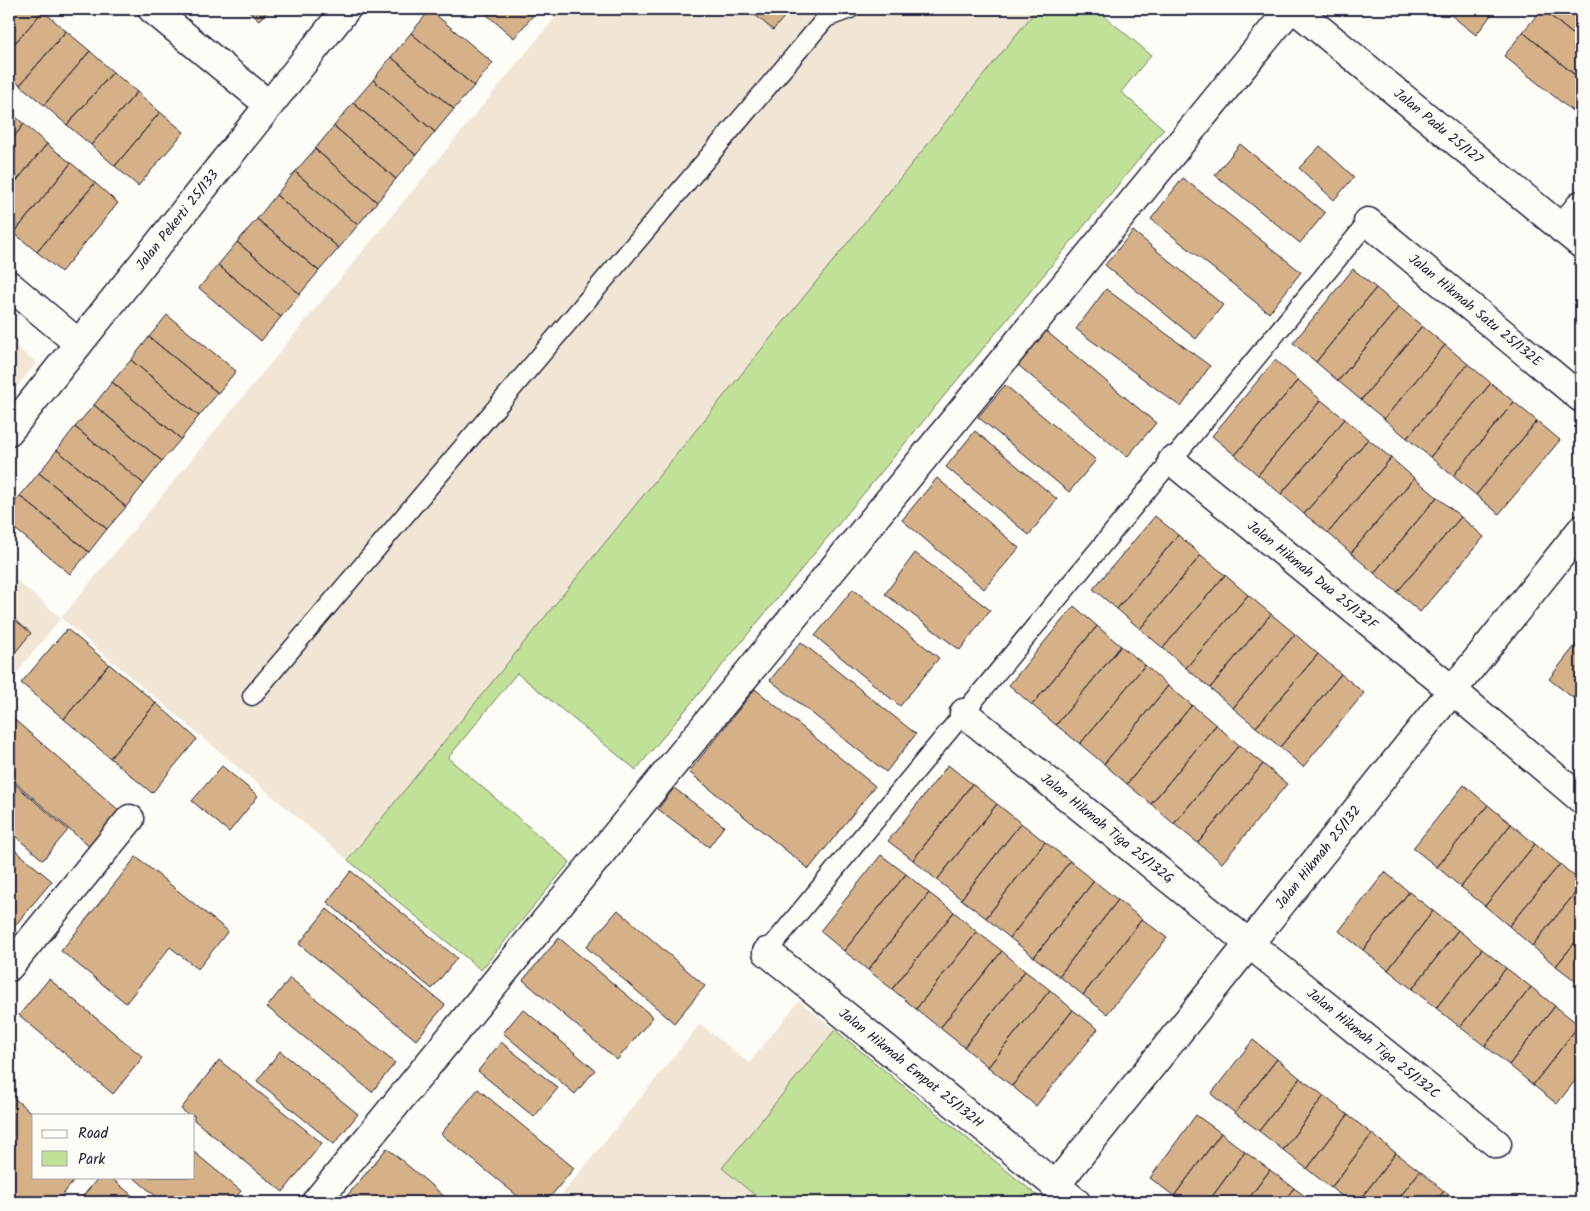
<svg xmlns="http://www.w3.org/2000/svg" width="1590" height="1211" font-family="Kalam,sans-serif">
  <rect width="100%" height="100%" fill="#fdfcf7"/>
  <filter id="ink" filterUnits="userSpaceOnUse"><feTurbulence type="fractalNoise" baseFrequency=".02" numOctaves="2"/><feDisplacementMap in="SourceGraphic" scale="10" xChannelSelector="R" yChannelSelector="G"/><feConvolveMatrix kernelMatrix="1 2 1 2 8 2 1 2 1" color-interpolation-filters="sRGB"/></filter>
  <g filter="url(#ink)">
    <path fill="#f1e6d5" d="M562,9H1037L348,860L61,618L9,682V574L61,618Z
      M9,340L36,363L9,397Z
      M799,1001L835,1030L722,1168L763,1202H556L700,1024L749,1063Z"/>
    <path fill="#c1e098" stroke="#72816a" d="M1037,9H1096L1151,55L1121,92L1164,129L636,770L517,673L448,758L570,862L481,970L348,860Z
      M835,1030L1045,1202H763L722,1168Z"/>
    <path fill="#d6b187" stroke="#22223b" d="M9,9H40L43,11L9,50Z
      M246,9H270L259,20Z
      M480,9H530L535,13L514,38Z
      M748,9H791L773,30Z
      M1443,9H1491L1494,11L1476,35Z
      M1542,9H1581V41Z
      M1542,9L1581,41V80L1523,32Z
      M430,10L493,63L474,86L411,33Z
      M43,11L66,31L20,85L9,75V50Z
      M66,31L90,51L44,105L20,85Z
      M1523,32L1581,80V118L1504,56Z
      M411,33L474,86L454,109L391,57Z
      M90,51L113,72L67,125L44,105Z
      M391,57L454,109L435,132L373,80Z
      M113,72L137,92L91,145L67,125Z
      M373,80L435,132L416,155L353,103Z
      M137,92L160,112L115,166L91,145Z
      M353,103L416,155L396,179L334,126Z
      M9,111L24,124L9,143Z
      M160,112L184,132L138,186L115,166Z
      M24,124L47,144L9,190V143Z
      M334,126L396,179L377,202L315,149Z
      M47,144L71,163L14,233L9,229V190Z
      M1240,144L1325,213L1300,243L1215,175Z
      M1320,146L1354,177L1334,200L1299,168Z
      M315,149L377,202L358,225L295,172Z
      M71,163L95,183L37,252L14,233Z
      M295,172L358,225L339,248L276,195Z
      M1183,178L1301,272L1269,313L1151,219Z
      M95,183L118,203L61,272L37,252Z
      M276,195L339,248L319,271L257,219Z
      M257,219L319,271L300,294L237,242Z
      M1133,231L1223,305L1196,339L1105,265Z
      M237,242L300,294L281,317L218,265Z
      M218,265L281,317L261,341L199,288Z
      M1353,269L1376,288L1316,362L1293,343Z
      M1376,288L1399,307L1338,381L1316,362Z
      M1106,289L1210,366L1181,407L1076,329Z
      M1399,307L1422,326L1361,400L1338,381Z
      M167,315L236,371L218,393L149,337Z
      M1422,326L1445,345L1384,419L1361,400Z
      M1046,331L1156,423L1127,457L1018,365Z
      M149,337L218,393L199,416L131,360Z
      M1445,345L1468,364L1407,438L1384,419Z
      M131,360L199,416L181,439L112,382Z
      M1275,360L1298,380L1235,455L1212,436Z
      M1468,364L1491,383L1430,457L1407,438Z
      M1298,380L1321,400L1258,475L1235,455Z
      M112,382L181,439L162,461L94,405Z
      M1491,383L1514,402L1453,476L1430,457Z
      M1005,385L1096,460L1069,492L978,417Z
      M1321,400L1345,419L1281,494L1258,475Z
      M1514,402L1537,421L1476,495L1453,476Z
      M94,405L162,461L144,484L75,427Z
      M1345,419L1368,439L1304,514L1281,494Z
      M1537,421L1560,440L1499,514L1476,495Z
      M75,427L144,484L126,507L57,450Z
      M975,431L1057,499L1029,535L946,467Z
      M1368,439L1391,458L1328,533L1304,514Z
      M57,450L126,507L107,529L39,473Z
      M1391,458L1414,478L1351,553L1328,533Z
      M39,473L107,529L89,552L20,496Z
      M937,478L1019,548L984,589L902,520Z
      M1414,478L1437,497L1374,573L1351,553Z
      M20,496L89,552L70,574L9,524V509Z
      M1437,497L1461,517L1397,592L1374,573Z
      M1155,516L1178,535L1117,609L1093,589Z
      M1461,517L1484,537L1420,612L1397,592Z
      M1178,535L1201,555L1140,629L1117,609Z
      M915,553L990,610L960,650L885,594Z
      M1201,555L1225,575L1163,648L1140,629Z
      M1225,575L1248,595L1186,668L1163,648Z
      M853,589L939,658L900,706L815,636Z
      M1248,595L1271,614L1210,688L1186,668Z
      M1074,606L1097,626L1032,705L1009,685Z
      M1271,614L1295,634L1233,708L1210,688Z
      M9,615L31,633L9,660Z
      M1097,626L1121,646L1056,725L1032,705Z
      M67,629L109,664L64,719L21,683Z
      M1295,634L1318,654L1256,727L1233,708Z
      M1581,638V687L1573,698L1549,679Z
      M801,642L916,734L886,772L770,680Z
      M1121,646L1145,665L1080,744L1056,725Z
      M1318,654L1341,674L1280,747L1256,727Z
      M109,664L156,703L110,758L64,719Z
      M1145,665L1168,686L1104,764L1080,744Z
      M1341,674L1364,693L1303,767L1280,747Z
      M1168,686L1192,705L1127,784L1104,764Z
      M1581,687V704L1573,698Z
      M755,689L875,786L809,869L689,772Z
      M156,703L197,739L152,793L110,758Z
      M1192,705L1216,725L1151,804L1127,784Z
      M9,715L122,813L92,849L9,777Z
      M1216,725L1239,745L1174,824L1151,804Z
      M1239,745L1263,764L1198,843L1174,824Z
      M1263,764L1287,784L1222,863L1198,843Z
      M948,765L972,784L913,860L888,841Z
      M222,766L258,796L229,832L192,801Z
      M9,779L68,830L43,860L9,831Z
      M972,784L997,804L937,880L913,860Z
      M1464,785L1488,805L1437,867L1413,848Z
      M674,788L724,826L709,847L658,809Z
      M997,804L1021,823L961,899L937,880Z
      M1488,805L1511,824L1461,887L1437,867Z
      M1021,823L1045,842L986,918L961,899Z
      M1511,824L1535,844L1485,906L1461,887Z
      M1045,842L1070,861L1010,938L986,918Z
      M1535,844L1560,864L1509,926L1485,906Z
      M9,845L52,881L13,928L9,924Z
      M881,855L906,874L844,951L820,931Z
      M136,857L228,931L198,969L170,947L126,1003L61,951Z
      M1070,861L1094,881L1034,957L1010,938Z
      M1560,864L1581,882V886L1532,946L1509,926Z
      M351,871L457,958L432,989L327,902Z
      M1385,872L1409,892L1363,950L1339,931Z
      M906,874L929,893L868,970L844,951Z
      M1094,881L1118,900L1059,976L1034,957Z
      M1581,886V935L1556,966L1532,946Z
      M1409,892L1433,911L1388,970L1363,950Z
      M929,893L954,912L892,989L868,970Z
      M1118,900L1142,919L1083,995L1059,976Z
      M327,909L445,1005L416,1040L299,944Z
      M618,910L705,986L674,1023L586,947Z
      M1433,911L1458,930L1412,989L1388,970Z
      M954,912L977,932L916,1009L892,989Z
      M1142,919L1167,938L1107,1014L1083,995Z
      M1458,930L1482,949L1436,1008L1412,989Z
      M977,932L1002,951L940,1028L916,1009Z
      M1581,935V985L1556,966Z
      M559,938L653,1017L617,1060L523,980Z
      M1482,949L1506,968L1460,1027L1436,1008Z
      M1002,951L1025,971L964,1047L940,1028Z
      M1506,968L1531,987L1485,1046L1460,1027Z
      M1025,971L1050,990L988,1067L964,1047Z
      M290,978L395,1063L372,1092L267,1007Z
      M49,979L143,1057L113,1094L19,1015Z
      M1531,987L1555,1006L1509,1065L1485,1046Z
      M1050,990L1073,1010L1012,1086L988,1067Z
      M1555,1006L1579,1025L1533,1085L1509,1065Z
      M523,1009L595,1070L575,1094L503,1033Z
      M1073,1010L1098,1029L1036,1106L1012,1086Z
      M1579,1025L1581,1027V1073L1557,1104L1533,1085Z
      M1253,1040L1277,1059L1235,1113L1211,1094Z
      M501,1042L558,1088L534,1117L478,1071Z
      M280,1051L358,1114L334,1144L257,1081Z
      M1277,1059L1300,1078L1259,1131L1235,1113Z
      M219,1060L322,1143L283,1192L194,1120V1115H188L181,1109Z
      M1300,1078L1324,1096L1283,1150L1259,1131Z
      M478,1089L574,1168L546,1202H525L441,1134Z
      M9,1094L34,1115V1177H77L57,1202H9Z
      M1324,1096L1348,1115L1307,1169L1283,1150Z
      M1196,1115L1221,1133L1174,1196L1150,1178Z
      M1348,1115L1372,1134L1331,1188L1307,1169Z
      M1221,1133L1245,1152L1208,1202H1182L1174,1196Z
      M1372,1134L1396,1153L1358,1202H1350L1331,1188Z
      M387,1148L451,1202H342Z
      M194,1152L241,1191L232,1202H163L133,1177H194Z
      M1245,1152L1270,1170L1246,1202H1208Z
      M1396,1153L1420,1171L1396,1202H1358Z
      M1270,1170L1294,1188L1283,1202H1246Z
      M1420,1171L1444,1191L1435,1202H1396Z
      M99,1177H110L140,1202H78Z
      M1294,1188L1313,1202H1283Z
      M1444,1191L1459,1202H1435Z"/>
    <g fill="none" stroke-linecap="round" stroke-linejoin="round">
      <defs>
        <path id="lane" d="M252,696L826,18L850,9
          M767,952L1368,222"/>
        <g id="street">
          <path d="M152,9L269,105"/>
          <path id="s1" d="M1368,222L1581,398"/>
          <path d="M1562,229L1581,205"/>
          <path d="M9,285L78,343"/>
          <path id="s2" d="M9,431L346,9"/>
          <path id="s3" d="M1172,461L1452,690L1581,799"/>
          <path id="s4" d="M964,713L1497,1144"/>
          <path id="s5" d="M767,952L1076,1202"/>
          <path d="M9,967L130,819"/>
          <path id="s6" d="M1055,1186L1581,530"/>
          <path d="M316,1202L1290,9"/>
        </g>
        <g id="secondary">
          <path id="s7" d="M1295,9L1581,244"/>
        </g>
      </defs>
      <use href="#lane" stroke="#22223b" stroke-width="21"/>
      <use href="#street" stroke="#22223b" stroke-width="31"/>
      <use href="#secondary" stroke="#22223b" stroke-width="31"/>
      <use href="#lane" stroke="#fdfcf7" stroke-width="18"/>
      <use href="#street" stroke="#fdfcf7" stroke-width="28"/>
      <use href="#secondary" stroke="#fdfcf7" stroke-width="28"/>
    </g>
  </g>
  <g text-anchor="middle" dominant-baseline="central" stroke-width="4.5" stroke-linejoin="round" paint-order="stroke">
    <g font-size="14" fill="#22223b" stroke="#fdfcf7">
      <text stroke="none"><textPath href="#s7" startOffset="185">Jalan Padu 25/127</textPath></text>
      <text stroke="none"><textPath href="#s2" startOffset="270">Jalan Pekerti 25/133</textPath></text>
      <text stroke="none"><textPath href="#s1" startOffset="139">Jalan Hikmah Satu 25/132E</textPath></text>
      <text stroke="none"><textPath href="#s3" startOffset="181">Jalan Hikmah Dua 25/132F</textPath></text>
      <text stroke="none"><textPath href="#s4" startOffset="184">Jalan Hikmah Tiga 25/132G</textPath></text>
      <text stroke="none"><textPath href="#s6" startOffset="421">Jalan Hikmah 25/132</textPath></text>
      <text stroke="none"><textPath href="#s4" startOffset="526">Jalan Hikmah Tiga 25/132C</textPath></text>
      <text stroke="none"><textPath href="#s5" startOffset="185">Jalan Hikmah Empat 25/132H</textPath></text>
    </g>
  </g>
  <rect width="1590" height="1211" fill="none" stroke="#fdfcf7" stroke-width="30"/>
  <rect x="15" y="15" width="1560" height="1181" fill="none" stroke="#22223b" stroke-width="2" filter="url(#ink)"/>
  <rect x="32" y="1114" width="162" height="65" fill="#fdfcf7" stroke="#a5a5ac"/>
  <rect x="42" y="1130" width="25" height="8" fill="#fdfcf7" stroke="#a5a5ac"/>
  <text x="78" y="1138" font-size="15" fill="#22223b">Road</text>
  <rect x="42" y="1151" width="25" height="15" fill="#c1e098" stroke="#a5a5ac"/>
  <text x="78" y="1164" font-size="15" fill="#22223b">Park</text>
</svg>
